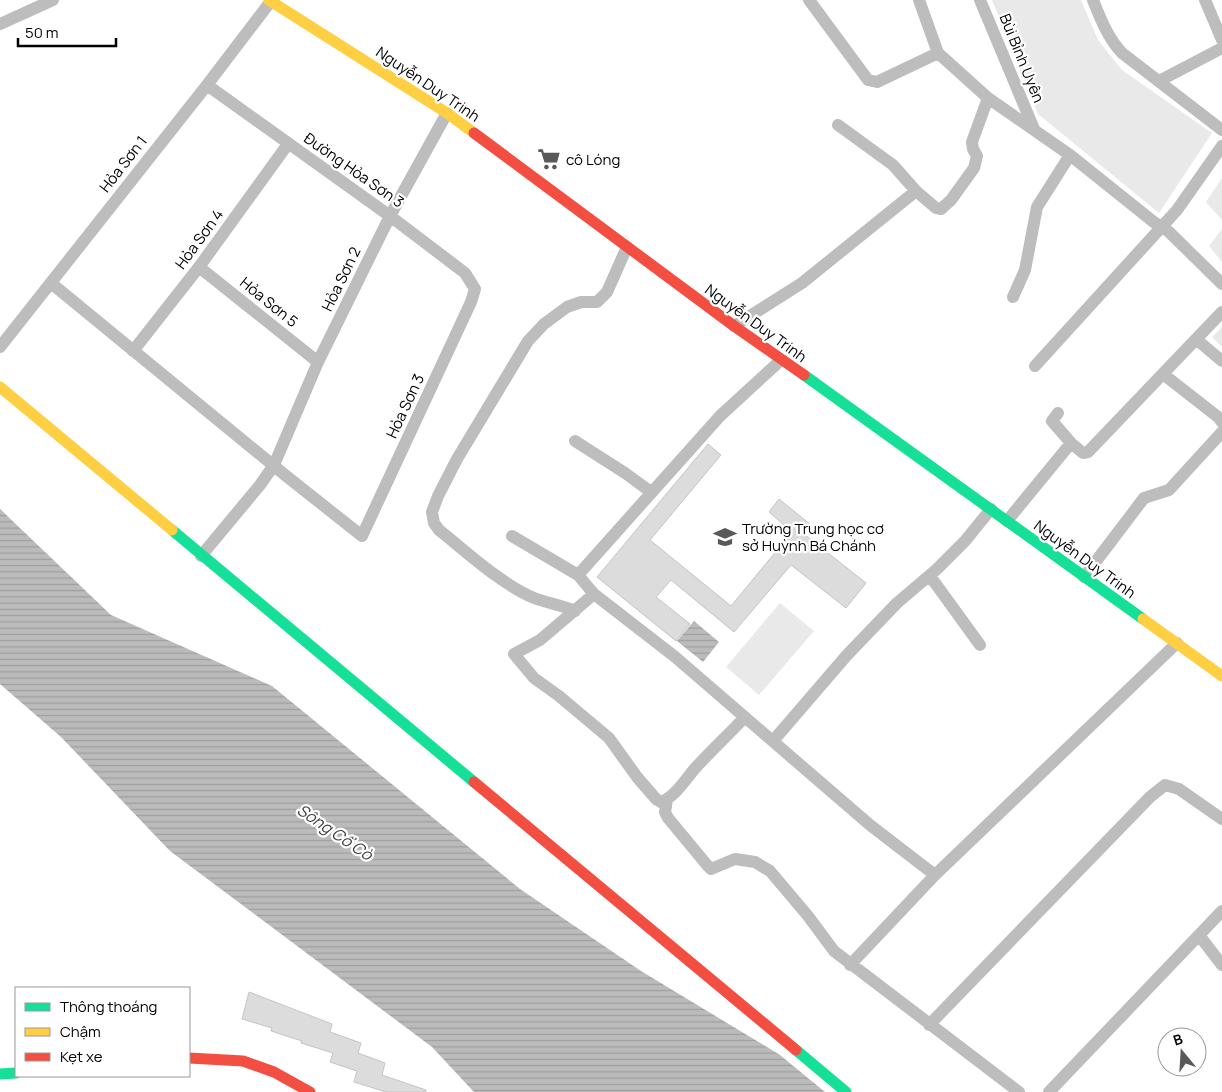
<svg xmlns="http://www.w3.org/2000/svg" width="1222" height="1092" font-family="Manrope,sans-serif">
  <defs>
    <pattern id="water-rules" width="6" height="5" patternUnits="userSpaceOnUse" patternTransform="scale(1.25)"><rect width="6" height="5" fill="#bbb"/><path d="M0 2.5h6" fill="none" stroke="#9f9f9f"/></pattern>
  </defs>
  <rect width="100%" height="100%" fill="#fff"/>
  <path fill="#e9e9e9" d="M992,0H1081L1098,40L1122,70L1212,133L1159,213L1038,114Z
    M1222,178V220L1206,202Z
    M1222,229V262L1209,246Z
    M1222,327V347L1212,337Z
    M780,603L814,631L759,695L726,667Z"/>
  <path fill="url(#water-rules)" d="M0,509L111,615L272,686L520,889L641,971L780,1055L825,1092H474L432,1047L170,851L61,737L0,684Z
    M694,621L719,642L703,662L677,641Z"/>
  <path fill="#dcdcdc" stroke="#c4c4c4" d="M708,444L721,455L650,540L731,606L792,532L769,512L779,499L811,525L804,534L866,583L846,608L791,565L734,632L671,580L656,597L690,624L676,641L597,577Z
    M249,992L332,1024L330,1032L361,1043L358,1053L385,1063L382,1075L426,1090V1092H386L354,1082L357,1071L330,1062L333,1053L301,1043L302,1041L271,1031L272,1028L242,1019Z"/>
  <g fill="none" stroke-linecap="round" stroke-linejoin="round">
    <path stroke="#bdbdbd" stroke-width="12" d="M809,0L868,80L877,82L938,53
      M919,0L938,53L988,98L1070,155L1155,223L1163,226L1222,284
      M980,0L1034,129
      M1093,0C1101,20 1108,38 1122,53L1222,130
      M1205,0L1222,40
      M0,24L53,0
      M1159,81L1222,48
      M838,125L893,165L916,191
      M199,267L318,362
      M51,283L285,475L362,536L471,302L475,289L465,273L390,216L207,85
      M1013,297L1025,270L1037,207L1070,155
      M734,326L802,283L916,191L936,208L941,209L951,200L974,168L977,156L973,149L972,142L988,98
      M1196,339L1222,361
      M0,347L207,85L271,1
      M133,351L199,267L288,144
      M1035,366L1177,210L1222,146
      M1163,374L1218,417L1222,422
      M1058,413L1052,421L1071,443L1083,453L1088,452L1222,312
      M575,441L625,473L651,492
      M1007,521L1071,443
      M512,536L578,575L594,594L674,656L870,825L935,875
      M201,556L260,485L274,465L318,362L390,216L447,113
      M578,575L720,416L781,360
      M930,576L980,645
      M1084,577L1144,498L1169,490L1222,432
      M594,594L540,640L514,654L534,678L559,696L609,738L637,777L656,799L661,802C677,796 687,776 699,764C714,748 730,733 745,717
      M575,611C562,605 547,603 534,598C501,584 468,553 439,530L434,523L432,512L438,496L457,459L528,341L544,324L567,307L581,302H597L607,292L627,247
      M773,741L847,655L897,603L937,569L965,541L991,509
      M667,800L665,812L668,818L707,865L711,869L735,859L755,862L770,871L808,916L834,951L1019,1092
      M1199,935L1222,965
      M850,965L935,875L1177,643
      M929,1025L1150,797L1165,785L1179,789L1222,819
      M1049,1092L1222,911"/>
    <path stroke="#16e098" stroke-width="11" d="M804,375L1143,619
      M172,530L474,782
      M796,1050L846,1092
      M0,1074L16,1073"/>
    <path stroke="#ffcf43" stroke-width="11" d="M269,0L447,113L474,133
      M0,387L172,530
      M1143,619L1222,676"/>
    <path stroke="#f24e42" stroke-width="11" d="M474,133L734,326L804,375
      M474,782L796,1050
      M189,1058L243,1061L274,1072L310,1092"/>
  </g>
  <defs>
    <symbol id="supermarket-bare" viewBox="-9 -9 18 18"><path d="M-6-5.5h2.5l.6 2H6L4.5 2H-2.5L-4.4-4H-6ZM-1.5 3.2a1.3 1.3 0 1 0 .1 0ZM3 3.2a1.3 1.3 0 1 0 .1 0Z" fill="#595959" stroke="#fff" stroke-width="2.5" paint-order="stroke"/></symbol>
    <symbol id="school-bare" viewBox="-9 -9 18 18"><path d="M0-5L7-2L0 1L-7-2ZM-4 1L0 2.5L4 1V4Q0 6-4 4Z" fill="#595959" stroke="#fff" stroke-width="2.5" paint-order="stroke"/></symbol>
  </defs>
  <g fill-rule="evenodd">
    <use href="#supermarket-bare" x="533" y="143" width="32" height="32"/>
    <use href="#school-bare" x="709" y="521" width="32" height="32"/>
  </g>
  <g text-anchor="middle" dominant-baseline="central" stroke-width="4.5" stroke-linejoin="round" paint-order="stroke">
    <g font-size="15" fill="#000" stroke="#fff">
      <text transform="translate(1022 58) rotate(68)">Bùi Bỉnh Uyên</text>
      <text transform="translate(428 84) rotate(34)">Nguyễn Duy Trinh</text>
      <text transform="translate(123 164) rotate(-52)">Hỏa Sơn 1</text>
      <text transform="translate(354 170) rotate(35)">Đường Hỏa Sơn 3</text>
      <text transform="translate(199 239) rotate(-54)">Hỏa Sơn 4</text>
      <text transform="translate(341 279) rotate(-64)">Hỏa Sơn 2</text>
      <text transform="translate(269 302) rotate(39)">Hỏa Sơn 5</text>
      <text transform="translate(756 323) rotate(36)">Nguyễn Duy Trinh</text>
      <text transform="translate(405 406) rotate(-65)">Hỏa Sơn 3</text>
      <text transform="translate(1085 559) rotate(36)">Nguyễn Duy Trinh</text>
    </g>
    <g font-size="15" fill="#000" stroke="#fff" text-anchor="start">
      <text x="566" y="159">cô Lóng</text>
      <text x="742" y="528">Trường Trung học cơ<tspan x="742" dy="17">sở Huỳnh Bá Chánh</tspan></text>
    </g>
    <g font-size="16" font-style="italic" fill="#3f3f3f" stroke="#fff">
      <text transform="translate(335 832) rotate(34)">Sông Cổ Cò</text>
    </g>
  </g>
  <rect x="15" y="987" width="175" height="90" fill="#ffffff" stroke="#999999"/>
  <rect x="25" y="1003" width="25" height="8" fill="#16e098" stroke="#999999"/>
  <text x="60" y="1012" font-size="15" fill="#000000">Thông thoáng</text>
  <rect x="25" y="1028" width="25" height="8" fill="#ffcf43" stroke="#999999"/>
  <text x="60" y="1037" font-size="15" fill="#000000">Chậm</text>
  <rect x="25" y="1053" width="25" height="8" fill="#f24e42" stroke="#999999"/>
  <text x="60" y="1062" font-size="15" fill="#000000">Kẹt xe</text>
  <g transform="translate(1182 1052) rotate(342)"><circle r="24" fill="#ffffff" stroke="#999999"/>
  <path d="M0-4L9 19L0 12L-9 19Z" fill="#595959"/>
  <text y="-8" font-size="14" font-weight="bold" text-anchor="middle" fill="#000000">B</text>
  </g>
  <path d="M18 38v8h98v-8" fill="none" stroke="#000000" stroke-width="2.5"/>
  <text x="25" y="38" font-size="15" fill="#000000" stroke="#ffffff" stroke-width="4" paint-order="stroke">50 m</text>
</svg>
